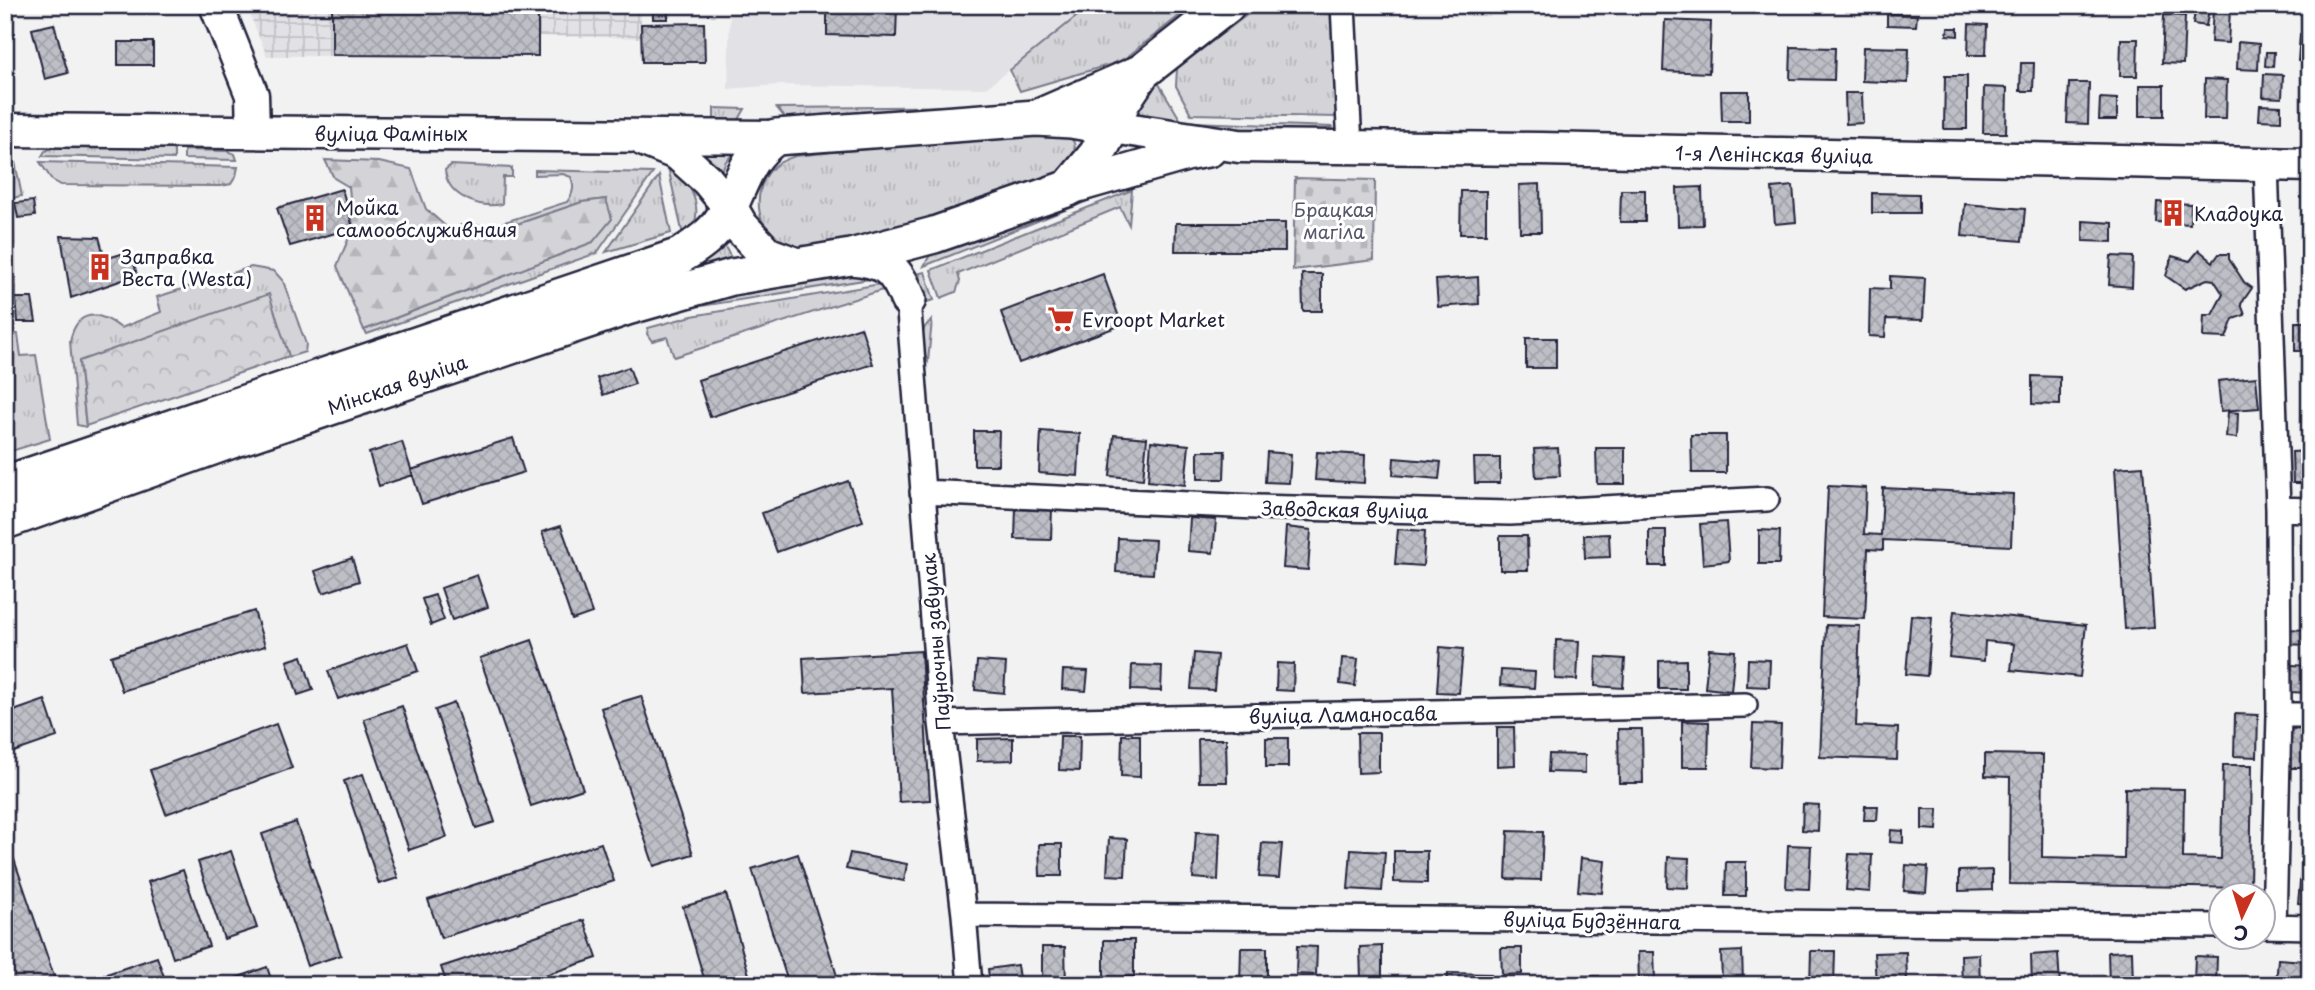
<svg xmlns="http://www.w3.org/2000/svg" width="2315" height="990" font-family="'Playpen Sans',sans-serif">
  <defs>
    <pattern id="industrial-grid" width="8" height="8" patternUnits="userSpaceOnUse" patternTransform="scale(1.75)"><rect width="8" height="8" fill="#e2e2e6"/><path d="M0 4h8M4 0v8" fill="none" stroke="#c2c2c6"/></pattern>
    <pattern id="grass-tufts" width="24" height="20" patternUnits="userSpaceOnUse" patternTransform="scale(1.75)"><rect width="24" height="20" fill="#d3d3d8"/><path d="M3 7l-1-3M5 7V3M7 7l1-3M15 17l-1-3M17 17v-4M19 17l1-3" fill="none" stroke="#b5b5ba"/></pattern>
    <pattern id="forest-firs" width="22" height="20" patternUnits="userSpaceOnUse" patternTransform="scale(1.75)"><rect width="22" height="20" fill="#d3d3d8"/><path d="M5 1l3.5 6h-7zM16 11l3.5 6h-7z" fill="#b5b5ba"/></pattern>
    <pattern id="cemetery-stones" width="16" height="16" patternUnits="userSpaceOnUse" patternTransform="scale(1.75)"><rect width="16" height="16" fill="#d3d3d8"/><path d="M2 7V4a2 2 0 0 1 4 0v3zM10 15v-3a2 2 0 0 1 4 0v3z" fill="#b5b5ba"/></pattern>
    <pattern id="park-crowns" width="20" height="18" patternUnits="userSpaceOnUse" patternTransform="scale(1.75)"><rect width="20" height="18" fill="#d3d3d8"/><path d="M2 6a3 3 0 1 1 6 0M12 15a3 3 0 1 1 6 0" fill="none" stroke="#b5b5ba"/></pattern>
    <pattern id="building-cross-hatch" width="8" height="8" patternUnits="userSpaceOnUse" patternTransform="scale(1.75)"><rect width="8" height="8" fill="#bebec6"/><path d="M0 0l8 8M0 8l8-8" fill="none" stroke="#a3a3ab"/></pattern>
  </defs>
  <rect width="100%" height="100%" fill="#f2f2f3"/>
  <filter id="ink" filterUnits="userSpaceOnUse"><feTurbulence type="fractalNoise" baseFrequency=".0143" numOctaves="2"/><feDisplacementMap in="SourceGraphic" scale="14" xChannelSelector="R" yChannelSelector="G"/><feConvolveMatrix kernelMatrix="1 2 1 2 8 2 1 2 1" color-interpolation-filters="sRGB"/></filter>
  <g filter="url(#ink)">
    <path fill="#e2e2e6" d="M1091,5L986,88L779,85L728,89L730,7L641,6Z"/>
    <path fill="url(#industrial-grid)" d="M246,5H641V38L538,36V56H267Z"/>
    <path fill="url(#grass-tufts)" stroke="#7a7a8a" stroke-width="2" d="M1091,5H1193L1122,61L1020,91L1010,70Z
      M1260,5H1331L1337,117L1191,114L1176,86L1177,68Z
      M1156,79L1180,119L1179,130L1133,116Z
      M996,106L786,119L777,108Z
      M714,108L745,109L738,121H714Z
      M1192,122L1332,127L1328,131L1191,130Z
      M1049,130C1079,136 1079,144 1068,171L1002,198L808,252C798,249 784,247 776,240C752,221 753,180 779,163C784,160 790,158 795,156Z
      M55,147L174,149V159L42,156L45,151Z
      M739,148L726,161L719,176L689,150Z
      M184,150L227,151L235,154L237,160L184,159Z
      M5,155L14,157L22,196L12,198L16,298L5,299Z
      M40,162L238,167L236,176L231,184L221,186L61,185L52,180Z
      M451,165L512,168V177H503L502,204C479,209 447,196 445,170Z
      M1176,166L924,266L931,253Z
      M668,167C688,177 702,202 694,226C692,231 687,236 684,240Z
      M535,170L653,173L597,253L367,334L364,330L593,242L606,199L582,202L482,236L452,232L461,225L492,226L567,202C573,194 575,187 571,177L563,174L535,175Z
      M659,176L671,233L606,252Z
      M1132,190L1129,225L1120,207L958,274L960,281L956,292L941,298L931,270Z
      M720,238L733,261L690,272L689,265Z
      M855,263L888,276L702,306L699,297Z
      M251,267L274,271L283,281L306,344L305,352L289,357L268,295L79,362L86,427L77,425L70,341C77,308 99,311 121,328L161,312L157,297Z
      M925,272L934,300L927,302C918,295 918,283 920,273Z
      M892,282L895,286L674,357L667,337L652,341L647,334L648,328L692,316Z
      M932,320L928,362C919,349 918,329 932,320Z
      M5,332L18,334L21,356L36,355L50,439L5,453Z"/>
    <path fill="url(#forest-firs)" stroke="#7a7a8a" stroke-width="2" d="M325,160L379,162L411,169L426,209L452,232L482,236L582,202L606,199L612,219L593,242L364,330L337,266L353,228L349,187L334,178Z"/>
    <path fill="url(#cemetery-stones)" stroke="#7a7a8a" stroke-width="2" d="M1295,178L1375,180L1374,260L1293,270Z"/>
    <path fill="url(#park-crowns)" stroke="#7a7a8a" stroke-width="2" d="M269,294L289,356L86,426L79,361Z"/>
    <path fill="url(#building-cross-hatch)" stroke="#22223b" stroke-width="2" d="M332,5H538V56L332,55Z
      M827,5H897L896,37L827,35Z
      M2196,5H2210L2206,26L2193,24Z
      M653,9L668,10V19H653Z
      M2213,9L2230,10L2228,43L2211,42Z
      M1887,14L1917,15L1916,26L1887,25Z
      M2164,15L2185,16L2183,64L2162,63Z
      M1665,20L1711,22L1709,73L1663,71Z
      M704,23L705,62H642L641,24Z
      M54,24L68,73L45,79L32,29Z
      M1969,24L1987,25L1986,55H1968Z
      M1948,28H1958V36L1947,35Z
      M2300,34L2310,35V61H2298Z
      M2121,39H2138L2137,76H2120Z
      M118,42H153V65H118Z
      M2238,42L2259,44L2258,70L2237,69Z
      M1791,47L1835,48L1834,80L1790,79Z
      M1863,47L1909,48L1908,83L1862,81Z
      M2266,52H2274L2273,67L2265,66Z
      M2021,63H2034L2033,91H2020Z
      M2306,69H2310V124H2306Z
      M2264,74L2283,75L2282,98L2263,97Z
      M1945,76H1967V129H1944Z
      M2205,79L2227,80L2226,119H2204Z
      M2069,83H2089L2088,124L2067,123Z
      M2140,85H2164V116H2140Z
      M1984,87L2007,88L2006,133H1983Z
      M1721,91H1749V121H1722Z
      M1845,93H1862L1863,123L1846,124Z
      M2100,98L2117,99V120H2099Z
      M2260,105L2281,106V121L2259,120Z
      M1540,184L1541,232H1520L1519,185Z
      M1793,186L1796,222L1775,224L1772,188Z
      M1702,187L1703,225L1678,226L1677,188Z
      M342,189L353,228L290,246L277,208Z
      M1621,190H1645V222H1620Z
      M1461,191H1486V234H1460Z
      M1872,193L1919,194V213H1872Z
      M33,201L35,216L18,218L15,203Z
      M2157,202L2191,204L2190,224L2156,222Z
      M1965,204L2025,209L2022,241L1962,236Z
      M2083,221L2113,223V242L2083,241Z
      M1176,223H1285V251H1175Z
      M61,236L99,237L105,259L131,251L137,275L71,298Z
      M2199,250L2213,262L2219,254H2229V259L2244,282L2252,288L2241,304L2245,315L2233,319L2226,338L2203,337L2204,315H2212L2223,294L2214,280L2207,279L2185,289L2166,276L2172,256L2190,261Z
      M2111,256L2133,257L2132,287L2109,285Z
      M1103,274L1122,325L1019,363L1001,312Z
      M1302,274H1322V311H1303Z
      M1890,276L1925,278L1923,320L1886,319L1885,337L1869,336L1870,288L1890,289Z
      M1478,277L1479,304L1438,307L1436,280Z
      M2307,285H2310V309H2306Z
      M16,298H32L36,322H18Z
      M2295,322H2310V351H2295Z
      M861,327L873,364L710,417L698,380Z
      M1526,338H1556V368H1526Z
      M629,367L635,384L603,395L597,378Z
      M2032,376L2060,377V405L2032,404Z
      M2256,377L2259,408L2221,411L2218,381Z
      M2228,412L2238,413L2237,438L2226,437Z
      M974,431H999L998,465H974Z
      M1041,431L1080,434L1078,476L1039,473Z
      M1114,435L1147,438L1143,479L1110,476Z
      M1691,435H1726V473H1692Z
      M513,438L524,472L422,504L411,470Z
      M1151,441L1189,445L1185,485L1148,481Z
      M402,442L413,475L379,486L369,453Z
      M1558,448L1560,476L1536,477L1534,449Z
      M1596,448H1625V484H1597Z
      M1198,451H1225L1224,479H1198Z
      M2310,451V483H2293L2292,452Z
      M1267,452L1291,454L1289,483L1265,482Z
      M1317,452L1365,455L1364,483L1315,480Z
      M1394,458L1441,462L1439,479L1393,475Z
      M1474,458H1500V483H1475Z
      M2143,466L2154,627L2125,629L2115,468Z
      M848,481L863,521L777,552L762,513Z
      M1828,486L1866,488L1864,534L1881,535L1883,488L2013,494L2011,546L1883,540V550L1868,549L1865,619L1822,617Z
      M1016,506L1052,507L1051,540L1015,539Z
      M1190,518L1216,520L1213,553L1188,551Z
      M1726,522L1729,561L1703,564L1700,524Z
      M561,526L592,613L572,620L542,532Z
      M1286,527L1311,530L1308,570L1283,568Z
      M2304,528H2310V562L2301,561Z
      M1398,529L1425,531L1423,566L1395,564Z
      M1649,530H1666V566H1649Z
      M1759,530L1780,531L1779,564H1759Z
      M1609,534L1610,557L1585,558L1584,535Z
      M1500,536H1527L1528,570H1500Z
      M1118,538L1155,540L1153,574L1116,572Z
      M352,558L359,581L323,593L315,571Z
      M477,575L488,607L452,620L441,588Z
      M435,595L444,620L431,625L422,599Z
      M254,611L265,646L122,691L111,656Z
      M1954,611L2086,625L2080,677L2011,670L2014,644L1985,641L1984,661L1949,657Z
      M1911,615L1932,617L1927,676L1906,674Z
      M1826,625L1860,626L1856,726L1898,728L1897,760L1820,757Z
      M2283,629L2310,630V645L2282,644Z
      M532,640L583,789L531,806L480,658Z
      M1556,640L1579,641L1577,680L1555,679Z
      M408,643L418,671L338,699L328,671Z
      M1440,647L1463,649L1459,693L1437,692Z
      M1709,649L1735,651L1731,691L1705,688Z
      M921,651L930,800L899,802L892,688L805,693L803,658Z
      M1194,653L1217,655L1214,690L1191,689Z
      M302,656L313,690L298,695L287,661Z
      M1596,657L1625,659L1623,688L1595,686Z
      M1342,658L1358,659L1355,686L1340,684Z
      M1748,659L1770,660L1769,687L1747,686Z
      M1686,660V689H1659V661Z
      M977,661L1006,663L1004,693L975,690Z
      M1277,663L1294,664L1293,691L1276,690Z
      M1132,665L1162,666L1161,691L1131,690Z
      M2292,665L2310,666V693L2290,692Z
      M1063,670L1088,671L1086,691L1062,689Z
      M1501,670L1535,672L1534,688L1500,685Z
      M641,696L693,854L654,866L601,708Z
      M45,700L57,737L5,755V714Z
      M454,703L495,822L476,828L435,710Z
      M402,706L447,837L409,850L364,719Z
      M2235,714L2258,715L2257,757L2234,756Z
      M1682,721L1709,722L1708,767H1682Z
      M276,724L292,768L166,814L150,770Z
      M1753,724L1781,725L1779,768L1751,767Z
      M1497,727H1514L1515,765L1497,766Z
      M2310,728V768H2290L2289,729Z
      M1618,729H1642L1643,783H1619Z
      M1357,733H1379V772L1358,773Z
      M1122,735H1140V777L1121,776Z
      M1060,736H1080L1079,771L1059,770Z
      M1013,738V760L977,761V739Z
      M1266,738H1288V767H1266Z
      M1198,739H1226L1227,782H1199Z
      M1549,754L1585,755V773L1548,772Z
      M1985,754L2043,755L2042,857L2124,859L2125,788L2184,789L2183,858L2221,859L2223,765H2252L2250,888L2009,884L2010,777L1985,776Z
      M363,774L398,878L379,884L344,781Z
      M1803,804L1819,805L1818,831L1802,830Z
      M1865,806H1878L1877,820H1864Z
      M1922,809H1938L1937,830L1922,829Z
      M296,822L341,955L307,966L262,834Z
      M1891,830L1903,831V843L1890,842Z
      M1508,831L1543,832L1541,880L1506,879Z
      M1196,832L1220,833L1218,880L1193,878Z
      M5,833L57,985H10L5,970Z
      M1109,838L1127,839L1125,876L1107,875Z
      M601,843L614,881L441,938L428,900Z
      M1262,843L1282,844L1279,878L1259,877Z
      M1039,844H1062V876H1040Z
      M1788,845L1811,846L1809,889L1786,888Z
      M1351,850L1385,852L1382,891L1348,889Z
      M231,851L257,928L224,939L198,862Z
      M1394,851H1427V883L1394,882Z
      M850,853L907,864L904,881L846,869Z
      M798,854L840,985H789L752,869Z
      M1849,854L1872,855L1870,892L1846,890Z
      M1668,857L1689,858L1688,888L1667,887Z
      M1581,858L1605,861L1602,893L1578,891Z
      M1726,862H1746V896H1725Z
      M2302,862L2310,863V904L2298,903Z
      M1906,865L1928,867L1926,893L1904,891Z
      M183,870L209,946L173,958L148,882Z
      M1992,870V890L1959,891V871Z
      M726,894L752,985H706L683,907Z
      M584,920L597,958L515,985H447L441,967Z
      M1104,940H1134V977H1104Z
      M1297,946L1317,947L1316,975L1296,974Z
      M1382,946V979L1361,980L1360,947Z
      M1042,947H1065L1066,985H1042Z
      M1241,948H1267V985H1240Z
      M1501,948H1522V974L1502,975Z
      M1742,951L1743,982H1722L1721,952Z
      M1811,951H1835L1834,985H1810Z
      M2132,951L2133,985H2109L2108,952Z
      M1638,952H1654L1655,980L1639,981Z
      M1906,952L1907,981L1876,982L1874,953Z
      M2058,953L2060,985H2032L2031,955Z
      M1979,954L1980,985H1962L1961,955Z
      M2195,956L2217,957L2216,985L2194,984Z
      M157,957L167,985H104L101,976Z
      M2278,959L2305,961L2304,985L2276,984Z
      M1017,965L1020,985H990L988,969Z
      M267,967L273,985H216Z
      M1448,973L1491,974L1490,985H1447Z
      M1573,976H1599V985H1573Z"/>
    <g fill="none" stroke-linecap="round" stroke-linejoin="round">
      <defs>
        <path id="street" d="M1343,5L1350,146
          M2266,164L2278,509L2279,715L2274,926
          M908,299L941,723L964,915L970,985
          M922,492L1256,507L1510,513L1767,499
          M2278,509L2310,510
          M2279,715H2310
          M941,723L1745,705
          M964,915L2220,926
          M2262,926L2310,927"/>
        <path id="secondary" d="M216,5L252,95L253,132
          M1112,127L1239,146L1541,149L2310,165
          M5,130L776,137
          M644,140L678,154L707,180L729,207
          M1069,188L1188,154L1210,150"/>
        <path id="primary" d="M1039,117L1142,72L1227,5
          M729,207L740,226L767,255L794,265
          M851,257C884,260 895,266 908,299
          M5,484L680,256C696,246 714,234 724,217C742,186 744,158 776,137L1036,118L1071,120L1112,127
          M5,521L232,440L627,307L732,277L851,257L934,235L1069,188L1097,154L1112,127L1122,102L1142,72"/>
      </defs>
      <use href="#street" stroke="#22223b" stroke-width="28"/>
      <use href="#secondary" stroke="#22223b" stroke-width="37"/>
      <use href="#primary" stroke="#22223b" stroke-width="40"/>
      <use href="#street" stroke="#fff" stroke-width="23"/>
      <use href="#secondary" stroke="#fff" stroke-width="32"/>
      <use href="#primary" stroke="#fff" stroke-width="35"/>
    </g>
  </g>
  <defs>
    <symbol id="building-bare" viewBox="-9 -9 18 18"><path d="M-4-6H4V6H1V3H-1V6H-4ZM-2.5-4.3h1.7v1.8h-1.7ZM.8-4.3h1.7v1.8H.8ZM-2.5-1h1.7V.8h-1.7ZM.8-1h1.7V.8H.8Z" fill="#c8321e" stroke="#fff" stroke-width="2.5" paint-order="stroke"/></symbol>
    <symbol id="supermarket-bare" viewBox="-9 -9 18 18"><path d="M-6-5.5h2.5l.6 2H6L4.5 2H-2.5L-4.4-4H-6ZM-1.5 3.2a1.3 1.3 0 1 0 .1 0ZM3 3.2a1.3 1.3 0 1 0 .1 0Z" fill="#c8321e" stroke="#fff" stroke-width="2.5" paint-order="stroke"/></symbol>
  </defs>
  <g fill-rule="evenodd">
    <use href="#building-bare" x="2154" y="194" width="38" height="38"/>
    <use href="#building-bare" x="296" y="199" width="38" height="38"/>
    <use href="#building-bare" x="81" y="248" width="38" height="38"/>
    <use href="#supermarket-bare" x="1042" y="300" width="38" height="38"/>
  </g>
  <g text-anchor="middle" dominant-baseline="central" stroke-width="6" stroke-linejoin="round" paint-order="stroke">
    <g font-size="19" fill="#22223b" stroke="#fff">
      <text x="391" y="133">вуліца Фаміных</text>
      <text transform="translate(1774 154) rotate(1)">1-я Ленінская вуліца</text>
      <text transform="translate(397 384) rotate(-19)">Мінская вуліца</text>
      <text transform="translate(1345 509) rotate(1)">Заводская вуліца</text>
      <text transform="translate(935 642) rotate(-95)">Паўночны завулак</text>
      <text transform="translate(1343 714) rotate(-1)">вуліца Ламаносава</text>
      <text transform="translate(1592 920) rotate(1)">вуліца Будзённага</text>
    </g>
    <g font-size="19" fill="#22223b" stroke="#fff" text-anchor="start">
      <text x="336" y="207">Мойка<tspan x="336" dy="22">самообслуживнаия</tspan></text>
      <text x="2194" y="213">Кладоука</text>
      <text x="121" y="256">Заправка<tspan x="121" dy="22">Веста (Westa)</tspan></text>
      <text x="1082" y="319">Evroopt Market</text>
    </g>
    <g font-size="19" fill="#57576a" stroke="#fff">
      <text x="1334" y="209">Брацкая<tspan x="1334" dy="22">магіла</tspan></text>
    </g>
  </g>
  <rect width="2315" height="990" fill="none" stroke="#fff" stroke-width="28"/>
  <rect x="14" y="14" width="2287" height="962" fill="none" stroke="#22223b" stroke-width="2.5" filter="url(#ink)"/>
  <g transform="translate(2242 916) rotate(184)"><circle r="33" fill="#ffffff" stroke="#a7a7b1" stroke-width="2"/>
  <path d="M0-5L12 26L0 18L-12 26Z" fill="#c8321e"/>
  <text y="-10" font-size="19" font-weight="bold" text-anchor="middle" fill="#22223b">С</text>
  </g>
</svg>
